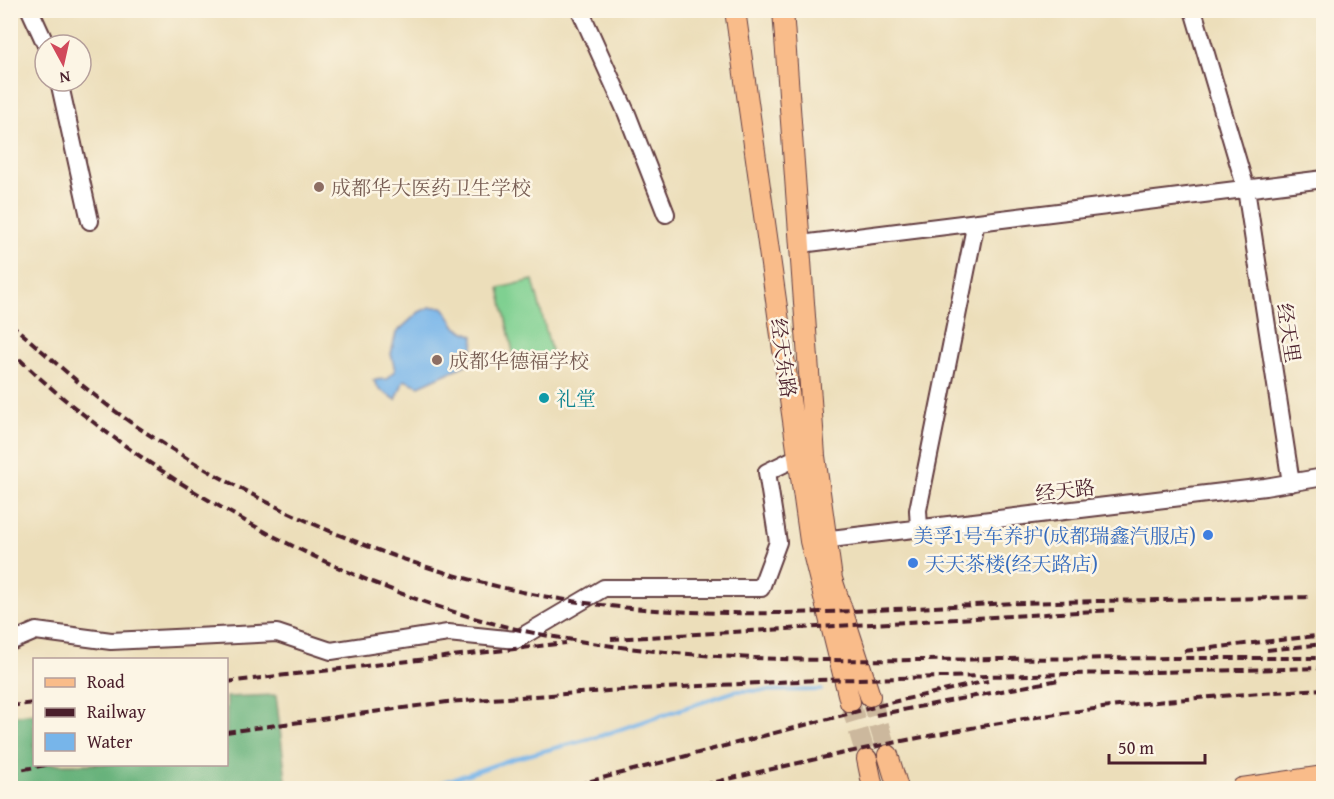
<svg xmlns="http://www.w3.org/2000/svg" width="1334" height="799" font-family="'Gentium Book Plus','Noto Serif SC',serif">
  <rect width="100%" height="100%" fill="#fcf5e5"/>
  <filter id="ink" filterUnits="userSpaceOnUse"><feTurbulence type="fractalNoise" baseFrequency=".0167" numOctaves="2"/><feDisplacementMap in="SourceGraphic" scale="12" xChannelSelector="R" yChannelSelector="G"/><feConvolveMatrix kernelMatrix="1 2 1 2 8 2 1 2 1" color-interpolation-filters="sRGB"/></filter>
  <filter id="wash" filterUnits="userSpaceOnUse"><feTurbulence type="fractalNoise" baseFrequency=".008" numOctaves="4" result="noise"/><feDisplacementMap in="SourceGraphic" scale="24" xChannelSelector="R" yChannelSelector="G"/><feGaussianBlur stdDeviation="1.35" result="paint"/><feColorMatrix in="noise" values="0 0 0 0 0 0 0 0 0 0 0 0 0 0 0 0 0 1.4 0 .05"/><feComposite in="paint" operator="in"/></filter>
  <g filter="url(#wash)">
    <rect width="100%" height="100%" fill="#ecdeba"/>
    <path fill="#7fd091" stroke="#64785e" stroke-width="1.5" d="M533,280L553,358L516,366L499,288Z"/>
    <path fill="#67b27b" stroke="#586853" stroke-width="1.5" d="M276,695L287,788H11V716L34,713V764H226L227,697Z"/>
    <path fill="#77b5ea" stroke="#606a8a" stroke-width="1.5" d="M430,307H443L457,328L474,336L472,362L419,386L404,380L396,400L380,390L373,380L387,379L395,370L391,354L396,333L419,312Z"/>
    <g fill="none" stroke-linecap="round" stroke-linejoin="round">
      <path stroke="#77b5ea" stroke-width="4" d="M427,788L509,760L597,737L736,691L821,690"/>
    </g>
  </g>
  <g filter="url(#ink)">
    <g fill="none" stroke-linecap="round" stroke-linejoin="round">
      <path stroke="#ccb89d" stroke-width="20" stroke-dasharray="20 10" stroke-linecap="butt" d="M870,696L888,755
        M850,702L867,759"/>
      <defs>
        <path id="minor" d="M30,10L46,45
          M580,10L627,114L666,214
          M1193,10L1246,189L1291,483
          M59,81L90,221
          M801,244L1324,179
          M919,529L918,510L976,222
          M814,541L1265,487L1324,477
          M10,642L36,631L111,641L277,633L331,651L448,633L516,640L604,588H761L778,542L767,472L798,457"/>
        <path id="major" d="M735,10L810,541L850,702
          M783,10L815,456L832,579L870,696
          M888,755L898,788
          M867,759L873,788
          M1242,788L1324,776"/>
      </defs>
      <use href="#minor" stroke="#623c40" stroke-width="20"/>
      <use href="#major" stroke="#623c40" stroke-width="22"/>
      <use href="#minor" stroke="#fff" stroke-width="16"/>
      <use href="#major" stroke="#f9bc8a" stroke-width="20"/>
      <path stroke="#4a1f2b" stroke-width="4" stroke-dasharray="9 4.5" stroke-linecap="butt" d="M10,323C50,358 90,394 133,424C264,512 416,577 572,601C712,622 852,611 992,604C1098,600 1204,600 1310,597
        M10,350C142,481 371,605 555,637C706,664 849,661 1001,659C1109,658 1216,658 1324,658
        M611,639L1114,610
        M1267,650L1324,644
        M1184,651L1324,635
        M226,682L566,643
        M10,706L34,703
        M876,715L1059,680
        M226,732L447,702L623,690L817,680L1324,668
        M10,772L50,764
        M564,788L897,701L988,681
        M690,788C800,762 912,737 1024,719C1124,703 1223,695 1324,689"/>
    </g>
  </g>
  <g fill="#8d6e63" stroke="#fcf5e5" stroke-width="2">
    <circle cx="319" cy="187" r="6"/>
    <circle cx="437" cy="360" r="6"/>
  </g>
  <circle fill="#0f9aa8" stroke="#fcf5e5" stroke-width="2" cx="544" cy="398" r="6"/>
  <g fill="#3f7fe0" stroke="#fcf5e5" stroke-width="2">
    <circle cx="1208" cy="535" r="6"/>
    <circle cx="913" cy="563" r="6"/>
  </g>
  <g text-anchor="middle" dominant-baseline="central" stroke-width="5" stroke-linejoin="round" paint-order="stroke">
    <g font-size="20" fill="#785e54" stroke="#fcf5e5" text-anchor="start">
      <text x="331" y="187">成都华大医药卫生学校</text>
      <text x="449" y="360">成都华德福学校</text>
    </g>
    <g font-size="20" fill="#4a1f2b" stroke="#fcf5e5">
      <text transform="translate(1289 333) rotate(81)">经天里</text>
      <text transform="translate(784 358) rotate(82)">经天东路</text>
      <text transform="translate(1065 490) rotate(-7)">经天路</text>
    </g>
    <g font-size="20" fill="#0d838f" stroke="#fcf5e5" text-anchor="start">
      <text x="556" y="398">礼堂</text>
    </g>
    <g font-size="20" fill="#366cbe" stroke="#fcf5e5" text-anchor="end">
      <text x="1196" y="535">美孚1号车养护(成都瑞鑫汽服店)</text>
      <text x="925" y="563" text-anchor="start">天天茶楼(经天路店)</text>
    </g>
  </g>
  <rect width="1334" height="799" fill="none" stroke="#fcf5e5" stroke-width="36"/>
  <rect x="33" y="658" width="195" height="108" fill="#fcf5e5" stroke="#b59f9b" stroke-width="1.5"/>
  <rect x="45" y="678" width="30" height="9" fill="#f9bc8a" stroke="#b59f9b" stroke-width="1.5"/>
  <text x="87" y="688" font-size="18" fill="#4a1f2b">Road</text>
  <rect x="45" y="708" width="30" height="9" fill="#4a1f2b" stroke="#b59f9b" stroke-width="1.5"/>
  <text x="87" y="718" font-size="18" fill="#4a1f2b">Railway</text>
  <rect x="45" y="733" width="30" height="18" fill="#77b5ea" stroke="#b59f9b" stroke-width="1.5"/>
  <text x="87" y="748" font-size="18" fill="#4a1f2b">Water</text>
  <g transform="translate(63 63) rotate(172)"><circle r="28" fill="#fcf5e5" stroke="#b59f9b" stroke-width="1.5"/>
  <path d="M0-4.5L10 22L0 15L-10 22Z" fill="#d1495b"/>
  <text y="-9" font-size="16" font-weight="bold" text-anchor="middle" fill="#4a1f2b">N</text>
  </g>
  <path d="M1109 754v9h96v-9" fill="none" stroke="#4a1f2b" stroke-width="3"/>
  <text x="1118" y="754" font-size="18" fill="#4a1f2b" stroke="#fcf5e5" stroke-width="4.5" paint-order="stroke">50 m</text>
</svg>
